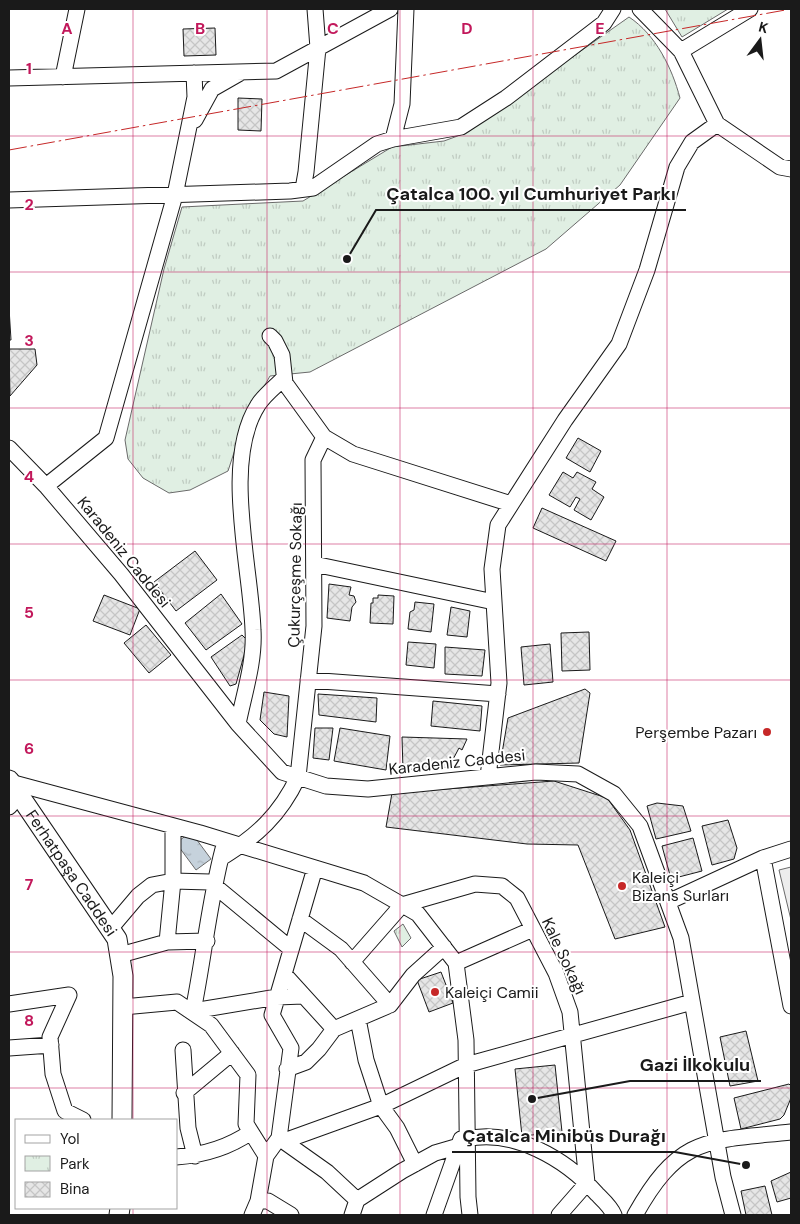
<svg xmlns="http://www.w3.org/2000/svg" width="800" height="1224" font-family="'DM Sans',sans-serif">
  <defs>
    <pattern id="park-tufts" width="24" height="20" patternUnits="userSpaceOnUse" patternTransform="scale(1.25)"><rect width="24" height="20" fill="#e0efe3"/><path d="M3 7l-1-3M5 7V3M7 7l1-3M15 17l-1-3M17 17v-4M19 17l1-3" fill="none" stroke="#c0ccc2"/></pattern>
    <pattern id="water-ripples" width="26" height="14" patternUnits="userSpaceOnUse" patternTransform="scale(1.25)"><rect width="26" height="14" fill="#c6d2dc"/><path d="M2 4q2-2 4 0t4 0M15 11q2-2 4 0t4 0" fill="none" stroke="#aab4bc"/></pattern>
    <pattern id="building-cross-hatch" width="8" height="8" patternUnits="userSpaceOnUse" patternTransform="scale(1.25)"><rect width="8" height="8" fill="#e6e6e6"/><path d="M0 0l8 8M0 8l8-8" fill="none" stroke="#c5c5c5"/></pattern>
  </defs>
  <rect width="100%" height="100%" fill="#fff"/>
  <path fill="url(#park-tufts)" stroke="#6a6a6a" d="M665,9H728L682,37Z
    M629,17C656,35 672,68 680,98L620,185L546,249L310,372L270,376L244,422L228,471L190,490L169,493L143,478L128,459L125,440L164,269L182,207L303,201L392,147L444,141L463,134Z
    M403,924L411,938L402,947L394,931Z"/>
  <path fill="#ededed" stroke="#6a6a6a" d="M791,867V920L779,870Z"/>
  <path fill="url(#water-ripples)" stroke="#6a6a6a" d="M191,832L211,859L196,870L176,843Z"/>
  <path fill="url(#building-cross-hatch)" stroke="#1a1a1a" d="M215,28L216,55L184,56L183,29Z
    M238,98L262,99L261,131L238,130Z
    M9,308L11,340H9Z
    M9,349H35L37,365L10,396Z
    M578,438L601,451L590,472L566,458Z
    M563,472L573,478L577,472L596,482L592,489L604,497L591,520L574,510L580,499L576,497L570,507L549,495Z
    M542,508L616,541L606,561L533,528Z
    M195,551L217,580L176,611L154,582Z
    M329,584L351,587L349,595L354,596L356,602L352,607L350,621L327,618Z
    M221,594L242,624L206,650L185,623Z
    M104,595L140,609L130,635L93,621Z
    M378,595L394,596L393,624L370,623L371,603H373V598H378Z
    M415,602L434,604L431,632L408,629L410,612L414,610Z
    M451,607L470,611L467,637L447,635Z
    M146,625L171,655L149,673L124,643Z
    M589,632L590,670L562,671L561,633Z
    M242,635L248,641L236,684L230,686L211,657Z
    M408,642L436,644L434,668L406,665Z
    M550,644L553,682L524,685L521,647Z
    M445,647L485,650L482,676L445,674Z
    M585,689L590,693L579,763L500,765L508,718Z
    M264,692L289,696L287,737L274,734L260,720Z
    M318,694L377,698L376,722L319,715Z
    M433,701L482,706L480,731L431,726Z
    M315,728H333L329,760L313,758Z
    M340,728L390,736L386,770L334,761Z
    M402,737L467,739L462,750L459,748L449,767L403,770Z
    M554,781L607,798L630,830L665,927L615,939L578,845L527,844L386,827L392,793Z
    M657,803L683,806L691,831L656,839L647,806Z
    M728,820L737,848L734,859L712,865L702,826Z
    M693,838L702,871L671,879L662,846Z
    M441,972L453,1003L429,1012L417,980Z
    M746,1031L758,1081L730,1086L720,1037Z
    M555,1065L562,1132L522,1136L515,1069Z
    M789,1084L791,1086V1098L784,1115L780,1119L741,1129L734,1098Z
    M791,1172V1198L777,1202L771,1181Z
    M765,1186L772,1215H746L741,1191Z"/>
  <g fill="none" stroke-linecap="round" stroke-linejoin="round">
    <defs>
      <path id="minor" d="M640,9L681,51L717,124L780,167L791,169
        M681,51L750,9
        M63,77L77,9
        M9,78L276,71L390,9
        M195,120L212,89L240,73
        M393,139L402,104L406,9
        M303,189L306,172L318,48L315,9
        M9,200L290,191L313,188L377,144L393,139L461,127L506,98L604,23L613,9
        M270,336L275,341L282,355L285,383L324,437L353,454L511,504
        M9,448L46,486L121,574L238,724L282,772L326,786L368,789L536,772L578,774L614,794L640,826L681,938L723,1177L733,1215
        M46,486L106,438L175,195L195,97L194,73
        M314,564L494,602
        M308,680L498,694
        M238,724C244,694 255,661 253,630C251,567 222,461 258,405C264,395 276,386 284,378
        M488,777L499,683L492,569L498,525L565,420L619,344L647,270L677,167L692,142L717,124
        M10,782L200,833L364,883L418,914L456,963L466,1040L468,1197L470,1215
        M9,807L19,796
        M173,826V881L167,942L207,941
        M223,849C209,902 204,957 193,1011L277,997L303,996
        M221,858C257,836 280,815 298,777L314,626L313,460L324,437
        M763,858L791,1006
        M668,902L763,858L791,849
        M300,919L341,949L390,1005
        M110,929L138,896L152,885L173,881L210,882L291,949
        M120,955L167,942
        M352,962L402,905L475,884L502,886L517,898L556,973L570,1012L587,1183L559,1215
        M456,963L533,929
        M284,974L334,1029
        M9,1004L69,995L50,1037L53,1074L65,1111L83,1120
        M123,1007L177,1002L211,1025L248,1075L246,1124L266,1156
        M358,1019L366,1060L381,1106L397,1128L415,1164
        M9,1048L51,1045
        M183,1050L188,1128L195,1156
        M287,1069L306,1062L319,1049L334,1029L390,1005L413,975L444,947
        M184,1093L232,1053
        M279,1138L327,1172L357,1200
        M466,1139C513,1128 566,1159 597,1194C603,1200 611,1207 614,1215
        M284,1141L381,1106L466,1065L692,1002
        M176,1157C204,1155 228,1148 251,1132
        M258,1201H268L291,1215
        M252,1215L258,1201L266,1156L279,1138L291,1048L272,1015L315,868
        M352,1215L357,1200L402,1171L435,1153L459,1146
        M434,1215L461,1139
        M635,1215C680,1135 707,1141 791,1132"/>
      <g id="major">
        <path id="s1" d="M9,780L117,939L123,976L122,1120"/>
        <path d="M119,1215L120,1208"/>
      </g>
    </defs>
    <use href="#minor" stroke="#1a1a1a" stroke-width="17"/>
    <use href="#major" stroke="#1a1a1a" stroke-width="21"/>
    <use href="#minor" stroke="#fff" stroke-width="15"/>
    <use href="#major" stroke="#fff" stroke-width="19"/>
    <path stroke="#c62828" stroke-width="1" stroke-dasharray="18 4 2.5 4" stroke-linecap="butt" d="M9,150L791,9"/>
  </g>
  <path fill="none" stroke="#c2185b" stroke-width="1" stroke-opacity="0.55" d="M133,9V1120M267,9V1215M400,9V1215M533,9V1215M667,9V1215M9,136H791M9,272H791M9,408H791M9,544H791M9,680H791M9,816H791M9,952H791M9,1088H791M133,1208V1215"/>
  <g fill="#c62828" stroke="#fff" stroke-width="2">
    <circle cx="767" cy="732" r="5"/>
    <circle cx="622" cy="886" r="5"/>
    <circle cx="435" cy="992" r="5"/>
  </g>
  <g text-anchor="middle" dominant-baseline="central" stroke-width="4" stroke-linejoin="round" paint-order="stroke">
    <g font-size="16" fill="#1a1a1a" stroke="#fff">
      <text transform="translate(124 552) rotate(51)">Karadeniz Caddesi</text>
      <text transform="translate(295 575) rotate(-89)">Çukurçeşme Sokağı</text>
      <text transform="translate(457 762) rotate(-6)">Karadeniz Caddesi</text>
      <text stroke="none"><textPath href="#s1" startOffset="112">Ferhatpaşa Caddesi</textPath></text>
      <text transform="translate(564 956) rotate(65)">Kale Sokağı</text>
    </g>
    <g font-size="16" fill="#1a1a1a" stroke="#fff" text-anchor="start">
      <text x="757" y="732" text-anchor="end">Perşembe Pazarı</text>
      <text x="632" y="877">Kaleiçi<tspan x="632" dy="18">Bizans Surları</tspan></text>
      <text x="445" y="992">Kaleiçi Camii</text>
    </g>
  </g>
  <g font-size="16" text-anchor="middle" font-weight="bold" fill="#c2185b" stroke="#fff" stroke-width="4" stroke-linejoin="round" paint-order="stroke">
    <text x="67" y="34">A</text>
    <text x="200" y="34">B</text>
    <text x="333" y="34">C</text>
    <text x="467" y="34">D</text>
    <text x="600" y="34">E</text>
    <text x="29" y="74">1</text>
    <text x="29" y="210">2</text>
    <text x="29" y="346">3</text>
    <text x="29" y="482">4</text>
    <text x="29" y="618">5</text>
    <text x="29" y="754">6</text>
    <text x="29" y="890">7</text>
    <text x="29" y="1026">8</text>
  </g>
  <path fill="none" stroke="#1a1a1a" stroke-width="2" d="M347 259L376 210H686M532 1099L630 1081H761M746 1165L675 1152H452"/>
  <g fill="#1a1a1a" stroke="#fff" stroke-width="2">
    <circle cx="347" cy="259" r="5"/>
    <circle cx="532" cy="1099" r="5"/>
    <circle cx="746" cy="1165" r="5"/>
  </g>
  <g font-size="18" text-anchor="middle" font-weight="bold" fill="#1a1a1a" stroke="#fff" stroke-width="4" stroke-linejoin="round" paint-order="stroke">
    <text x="531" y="200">Çatalca 100. yıl Cumhuriyet Parkı</text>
    <text x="695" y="1071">Gazi İlkokulu</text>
    <text x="564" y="1142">Çatalca Minibüs Durağı</text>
  </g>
  <rect width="800" height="1224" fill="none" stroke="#1a1a1a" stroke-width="20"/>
  <rect x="15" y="1119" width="162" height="90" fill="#ffffff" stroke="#a3a3a3"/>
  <rect x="25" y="1135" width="25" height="8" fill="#ffffff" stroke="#a3a3a3"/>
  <text x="60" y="1144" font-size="15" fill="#1a1a1a">Yol</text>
  <rect x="25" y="1156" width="25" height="15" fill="url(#park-tufts)" stroke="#a3a3a3"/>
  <text x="60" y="1169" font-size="15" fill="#1a1a1a">Park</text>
  <rect x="25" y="1182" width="25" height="15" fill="url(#building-cross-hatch)" stroke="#a3a3a3"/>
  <text x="60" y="1194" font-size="15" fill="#1a1a1a">Bina</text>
  <g transform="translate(760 40) rotate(15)" stroke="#ffffff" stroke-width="4" paint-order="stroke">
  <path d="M0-4L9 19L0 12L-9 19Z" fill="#1a1a1a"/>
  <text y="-8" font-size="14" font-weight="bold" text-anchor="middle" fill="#1a1a1a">K</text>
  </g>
</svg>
